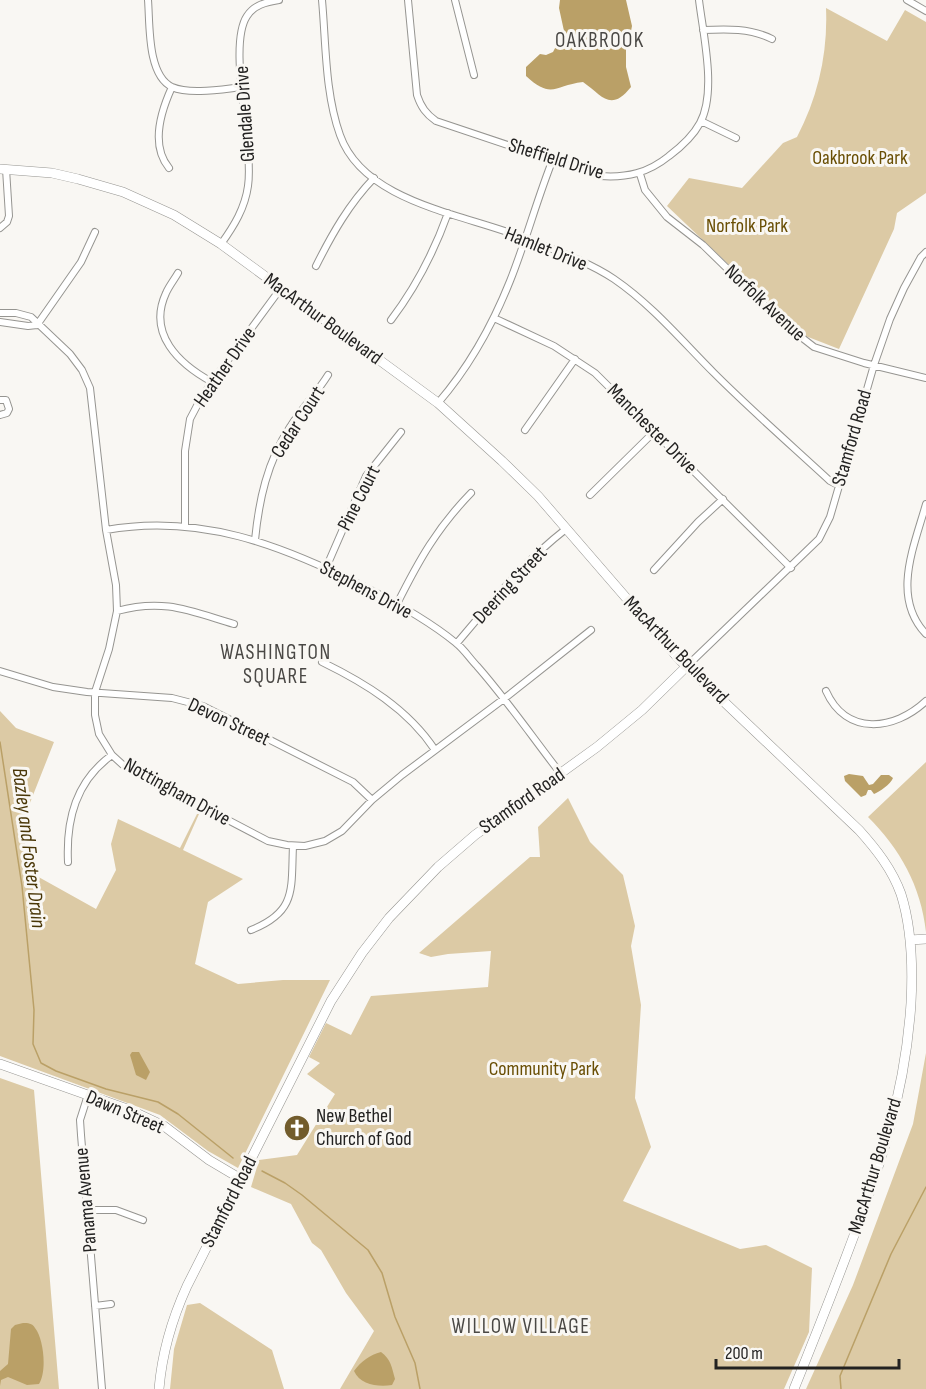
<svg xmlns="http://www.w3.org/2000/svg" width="926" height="1389" font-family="'Sofia Sans Condensed',sans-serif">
  <rect width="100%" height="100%" fill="#f9f7f3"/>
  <path fill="#dccaa5" d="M826,8L887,41L905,10L926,22V193L897,213L894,229L839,349L803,335L667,206L689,178L742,188L783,143L797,137C818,97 828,53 826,8Z
    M0,711L16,728L54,742L24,818L26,870L96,909L116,870L111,844L118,819L180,848L197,814H199L183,850L243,879L208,902L195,964L238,984L283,980H330L238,1168L208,1151L160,1115L0,1056Z
    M926,762V932C921,886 900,849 868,817Z
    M568,798L590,842L623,875L635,926L631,946L641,1005L635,1098L651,1147L623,1201L740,1249L766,1245L812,1268L809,1332L784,1389H340L374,1331L346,1293L321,1250L312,1243L291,1204L251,1187L259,1160L297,1155L335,1094L307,1074L320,1063L309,1057L326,1023L351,1035L371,996L488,987L491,951L448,954L431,957L419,953L530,857H540L538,827Z
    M926,1053V1389H806L853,1285L913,1124Z
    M0,1078L34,1090L59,1389H0Z
    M200,1303L272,1350L284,1389H170L174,1349L187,1305Z"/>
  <path fill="#baa067" d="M560,0H626L632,26L630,36L631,42L626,46V67L631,87C610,113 602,95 583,82C555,85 552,100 526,76V67L540,54L546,55L553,52L564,31L559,8Z
    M849,774L863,776L869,785L873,784L881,775H889L893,778C891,784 879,792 874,794L871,790H868L866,795L861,797L845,781L844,776Z
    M132,1052H139L150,1072L146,1080L136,1075L130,1055Z
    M23,1323C28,1323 32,1323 35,1328C44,1339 47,1372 39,1384L27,1385L8,1377L1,1380L0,1386V1371L8,1364L11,1329L15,1325Z
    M381,1352C391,1359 392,1368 395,1379L392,1385C378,1387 360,1385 354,1371C361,1361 370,1355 381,1352Z"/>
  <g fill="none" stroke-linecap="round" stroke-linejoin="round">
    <path stroke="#baa067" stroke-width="1.5" d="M0,742L22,886L34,1010L33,1044L41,1063L56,1071L106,1089L158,1102L178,1114L233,1158
      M262,1171L285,1183L302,1195L368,1250L382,1273L395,1317L415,1363L420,1389
      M841,1389L840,1376L891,1254L926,1187"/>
    <defs>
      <path id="street" d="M148,0C150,24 147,75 172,87C190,95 223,89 242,87
        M322,0C326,44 325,93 340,135C364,203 465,214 524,238C554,250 587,261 614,279C652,305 682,341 714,373C751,410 791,445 830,481L838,485
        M408,0L417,95C421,107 426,114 436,121L600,176C627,178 648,173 669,156C681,147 693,136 700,123C717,92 703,34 699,0
        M455,0L474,75
        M907,0L926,11
        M703,30C727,29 750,28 772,39
        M701,121L736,138
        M169,168C150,145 161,111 172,87
        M640,174L645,190L667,217L703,245L783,323L814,347L864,363L926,378
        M0,228L7,222L9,216L6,169
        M221,244C234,226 245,208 248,186C254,145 227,46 247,16C254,5 266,2 279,0
        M316,266C332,234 349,204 374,178
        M178,273C174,280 169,286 166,293C147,334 179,364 212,382
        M0,313H16L31,317L70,354L82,370L90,388L106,530L116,585L117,611L109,649L95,692V715L99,734L112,755L123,765L268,841L287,845L305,846L325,841L342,831L372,800L402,775L505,698L591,630
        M494,318L554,346L595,373L791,568
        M391,320C416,287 434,252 448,213
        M0,322L28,326L37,325
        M37,325L81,262L95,232
        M0,400H6L9,409L7,413L0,415
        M438,403C469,367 492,326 510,281C526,241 537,199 553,159
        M525,430L575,359
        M590,495L654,432
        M926,504C914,547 891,597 926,634
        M185,526V451L190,419L200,400L212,382L281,288
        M106,530C199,513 281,545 363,586C395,602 428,620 456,643C464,649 470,659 477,666C507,700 533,738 561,774
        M255,540C259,500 267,462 290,427C301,409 317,393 328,375
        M326,568L366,476L401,432
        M654,570L698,522L723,499
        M397,604C419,560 437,528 471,493
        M117,611C164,598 190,611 234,624
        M457,643C493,601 521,564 566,529
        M322,662C365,683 408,709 435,750
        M687,666L819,539L830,517L874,365L890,319L904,288L921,257L926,252
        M0,671L53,687L87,692L172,698L203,706L353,782L372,800
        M826,691C846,736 894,731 926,701
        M68,862C66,819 76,781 112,755
        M251,930C297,912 291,889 293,846
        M88,1095L80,1120L81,1135L102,1389
        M87,1210H116L143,1220
        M95,1306L111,1304"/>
      <path id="secondary" d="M0,169L52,173L78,179L123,192L174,215L221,244L438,403L502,461L538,496L679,659L859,830C876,849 892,869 901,894C912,929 913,966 911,1003C905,1098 878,1173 844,1262C828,1304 811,1347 794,1389
        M910,940L926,939
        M0,1064L130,1110L164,1126L209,1160L241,1179
        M159,1389C162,1353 172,1319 187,1286L331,1001L362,953L389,918L438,867L475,835L597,747L642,710L687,666"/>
    </defs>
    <use href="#street" stroke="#969591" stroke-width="8"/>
    <use href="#secondary" stroke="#969591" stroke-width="10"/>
    <use href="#street" stroke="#fff" stroke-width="6"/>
    <use href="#secondary" stroke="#fff" stroke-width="9"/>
  </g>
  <defs>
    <symbol id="church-disc" viewBox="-11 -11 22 22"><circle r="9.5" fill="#725c2c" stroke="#f9f7f3"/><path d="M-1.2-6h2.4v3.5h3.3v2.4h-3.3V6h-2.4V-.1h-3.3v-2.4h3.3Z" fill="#fff"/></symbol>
  </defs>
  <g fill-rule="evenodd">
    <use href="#church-disc" x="282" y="1113" width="30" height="30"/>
  </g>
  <g text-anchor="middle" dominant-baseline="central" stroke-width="6" stroke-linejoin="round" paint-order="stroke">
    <g font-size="20" fill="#232221" stroke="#f9f7f3">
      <text transform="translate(245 114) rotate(-94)">Glendale Drive</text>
      <text transform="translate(556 159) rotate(17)">Sheffield Drive</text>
      <text transform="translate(546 249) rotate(22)">Hamlet Drive</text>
      <text transform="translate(765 303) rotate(43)">Norfolk Avenue</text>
      <text transform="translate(323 319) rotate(36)">MacArthur Boulevard</text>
      <text transform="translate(225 367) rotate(-55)">Heather Drive</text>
      <text transform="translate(298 422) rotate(-57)">Cedar Court</text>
      <text transform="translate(652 429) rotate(45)">Manchester Drive</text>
      <text transform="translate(852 438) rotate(-74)">Stamford Road</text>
      <text transform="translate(359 498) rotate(-63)">Pine Court</text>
      <text transform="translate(510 585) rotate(-47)">Deering Street</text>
      <text transform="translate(366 590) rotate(28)">Stephens Drive</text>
      <text transform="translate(676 650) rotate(46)">MacArthur Boulevard</text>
      <text transform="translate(229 722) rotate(25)">Devon Street</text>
      <text transform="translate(177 792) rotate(29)">Nottingham Drive</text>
      <text transform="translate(522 801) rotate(-35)">Stamford Road</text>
      <text transform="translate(125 1112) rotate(23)">Dawn Street</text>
      <text transform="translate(875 1166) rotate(-73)">MacArthur Boulevard</text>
      <text transform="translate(86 1200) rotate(-95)">Panama Avenue</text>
      <text transform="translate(229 1202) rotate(-63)">Stamford Road</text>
    </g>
    <g font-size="20" fill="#694e04" stroke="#f9f7f3">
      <text x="860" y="158">Oakbrook Park</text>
      <text x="747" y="226">Norfolk Park</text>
      <text x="544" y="1069">Community Park</text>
    </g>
    <g font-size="20" fill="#232221" stroke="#f9f7f3" text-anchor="start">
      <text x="316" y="1116">New Bethel<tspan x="316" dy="23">Church of God</tspan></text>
    </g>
    <g font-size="21" letter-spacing="1.5" fill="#4a4845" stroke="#f9f7f3">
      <text x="600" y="40">OAKBROOK</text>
      <text x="276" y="652">WASHINGTON<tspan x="276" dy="24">SQUARE</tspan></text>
      <text x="521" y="1326">WILLOW VILLAGE</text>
    </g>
    <g font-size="21" font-style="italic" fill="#493606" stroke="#f9f7f3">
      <text transform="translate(29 848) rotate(83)">Bazley and Foster Drain</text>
    </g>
  </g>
  <path d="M716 1359v9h183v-9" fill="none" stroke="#232221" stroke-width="3"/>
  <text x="725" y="1359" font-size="18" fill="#232221" stroke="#f9f7f3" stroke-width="4.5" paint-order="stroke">200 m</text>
</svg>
